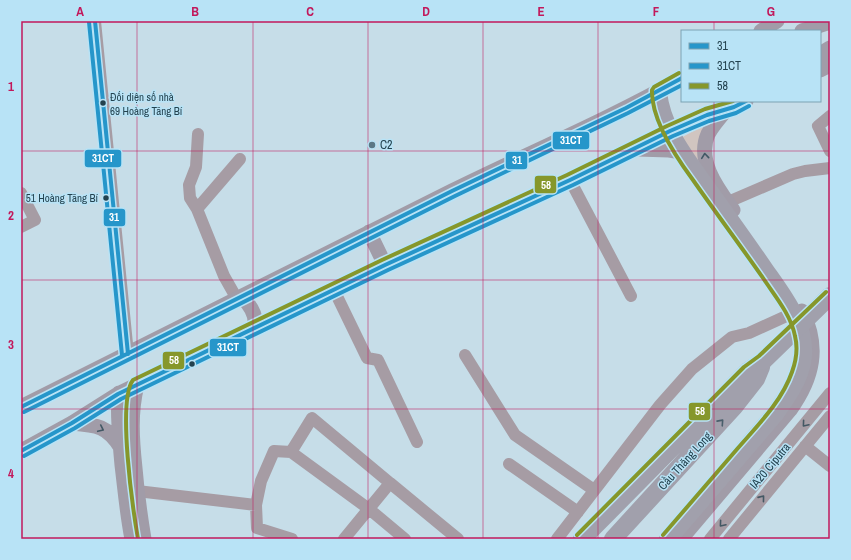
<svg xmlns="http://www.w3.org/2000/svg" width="851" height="560" font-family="'Archivo Narrow',sans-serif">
  <rect width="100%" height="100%" fill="#c6dde8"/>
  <path fill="#d1c5c0" d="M713,120L700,167L679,139Z"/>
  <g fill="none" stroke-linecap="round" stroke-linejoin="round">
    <path stroke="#a69ca4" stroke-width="12" d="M95,21L128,354
      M830,116L818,126L830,151
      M198,134L196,167L189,185L190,198L197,209L224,276L237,299
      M570,180L631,296
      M21,193L35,220L21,227
      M728,202L793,174L805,171L830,168
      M197,209L240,159
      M334,290L367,358L378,360L417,442
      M465,355L515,435L594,490
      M805,446L830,466
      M291,452L312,418L390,483L344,539
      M509,464L578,512
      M390,483L458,539
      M137,491L256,505
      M292,539L257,528L256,505L261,481L274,451L291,452L369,509L405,539
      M557,539L660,405L692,369L732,337L749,333L793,313
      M710,539L830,393
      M729,539L830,416"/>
    <path stroke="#a19ca8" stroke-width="15" d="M761,31L777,21
      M802,31L830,22
      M820,54L830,48
      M820,70L830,65
      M727,109C720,117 713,125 708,134C696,161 718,189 733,210
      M637,149L669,150L682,152
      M369,232L385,265
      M242,297C250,305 257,315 255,327
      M137,385C130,412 132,440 135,468C137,492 140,515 144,539
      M119,393C117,417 120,441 122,465C125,489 127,514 132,539
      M21,407C165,336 308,262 452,191C529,153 608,120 682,78
      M72,423C97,425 108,426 121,448
      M21,451L72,423L118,394L385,265L570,180L670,131L707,115L734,107L746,101
      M681,539L790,410C813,378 820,347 802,311"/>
    <path stroke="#a1a0ac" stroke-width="18" d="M658,92C662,132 690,163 712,195C730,220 748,245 765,270C784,297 809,328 802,363C798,382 786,398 775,414L668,539
      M582,539L748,371L763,361
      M613,539L734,407L756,379L761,367"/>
    <path stroke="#a1a0ac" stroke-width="18" d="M763,361L830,296"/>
    <defs>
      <path id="bus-1" d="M95,21L128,354
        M21,407L452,191L626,108L682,78
        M21,451L72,423L118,394L385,265L570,180L670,131L707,115L734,107L746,101"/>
      <path id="bus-2" d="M89,22L122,355
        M24,412L455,196L628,113L682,85
        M24,456L75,428L121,399L388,270L573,185L673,136L709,121L736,113L749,106"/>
      <path id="bus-3" d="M577,535L744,367L759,356L826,292
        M663,535C688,506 713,477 738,448C758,425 782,401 792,372C796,361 798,348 795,336C791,315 775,296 763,278C740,245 716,213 693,180C676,157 651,120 652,90L654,87L679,73
        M138,539C133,510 117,401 133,380L382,260L567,175L667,126L705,109L733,101"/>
    </defs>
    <use href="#bus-1" stroke="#b8e3f6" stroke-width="7"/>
    <use href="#bus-2" stroke="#b8e3f6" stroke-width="7"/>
    <use href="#bus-3" stroke="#b8e3f6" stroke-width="7"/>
    <use href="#bus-1" stroke="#2696ca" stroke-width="4"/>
    <use href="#bus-2" stroke="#2696ca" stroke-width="4"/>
    <use href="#bus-3" stroke="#86972b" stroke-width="4"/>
  </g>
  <defs><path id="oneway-chevron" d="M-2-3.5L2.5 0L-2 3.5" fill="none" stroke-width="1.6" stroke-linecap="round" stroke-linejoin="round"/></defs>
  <g stroke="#425865">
    <use href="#oneway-chevron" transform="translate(705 156) rotate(-96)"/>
    <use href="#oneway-chevron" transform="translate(101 429) rotate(25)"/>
  </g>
  <use stroke="#495e6b" href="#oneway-chevron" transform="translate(721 422) rotate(-48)"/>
  <g stroke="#445864">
    <use href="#oneway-chevron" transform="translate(805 424) rotate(130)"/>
    <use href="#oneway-chevron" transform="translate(762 498) rotate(-51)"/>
    <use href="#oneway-chevron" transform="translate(722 524) rotate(130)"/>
  </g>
  <path fill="none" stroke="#c2185b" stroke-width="1" stroke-opacity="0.55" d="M137,21V539M253,21V539M368,21V539M483,21V539M598,21V539M714,21V31M714,101V539M21,151H830M21,280H830M21,409H830"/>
  <g fill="#23424f" stroke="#b8e3f6" stroke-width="1.5">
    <circle cx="103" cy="103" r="3.5"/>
    <circle cx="106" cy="198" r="3.5"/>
    <circle cx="192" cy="364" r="3.5"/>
  </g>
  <circle fill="#5c7885" stroke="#b8e3f6" stroke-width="1.5" cx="372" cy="145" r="4"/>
  <g text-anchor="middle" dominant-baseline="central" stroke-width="3" stroke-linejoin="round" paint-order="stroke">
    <g font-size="11" fill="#23424f" stroke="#b8e3f6" text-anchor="start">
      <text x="110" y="97">Đối diện số nhà<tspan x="110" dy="14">69 Hoàng Tăng Bí</tspan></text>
      <text x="98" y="198" text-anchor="end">51 Hoàng Tăng Bí</text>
    </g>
    <g font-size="12" fill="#23424f" stroke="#b8e3f6" text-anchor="start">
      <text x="380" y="145">C2</text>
    </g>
    <g font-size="12" fill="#23424f" stroke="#b8e3f6">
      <text transform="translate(685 461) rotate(-48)">Cầu Thăng Long</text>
      <text transform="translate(770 466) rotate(-50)">IA20 Ciputra</text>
    </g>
  </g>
  <g stroke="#b8e3f6" stroke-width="1.5">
    <rect x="552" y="131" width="38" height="19" rx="4" fill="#2696ca"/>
    <rect x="84" y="149" width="38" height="19" rx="4" fill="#2696ca"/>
    <rect x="505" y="151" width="23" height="19" rx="4" fill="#2696ca"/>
    <rect x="534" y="175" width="23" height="19" rx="4" fill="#86972b"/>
    <rect x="103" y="208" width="23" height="19" rx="4" fill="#2696ca"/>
    <rect x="209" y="338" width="38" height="19" rx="4" fill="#2696ca"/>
    <rect x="162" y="351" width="23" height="19" rx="4" fill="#86972b"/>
    <rect x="688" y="402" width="23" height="19" rx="4" fill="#86972b"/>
  </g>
  <g font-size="11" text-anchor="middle" font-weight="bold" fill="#fff">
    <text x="571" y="144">31CT</text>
    <text x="103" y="162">31CT</text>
    <text x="517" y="164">31</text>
    <text x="546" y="189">58</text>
    <text x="114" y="221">31</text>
    <text x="228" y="351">31CT</text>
    <text x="174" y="364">58</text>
    <text x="700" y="415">58</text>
  </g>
  <rect width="851" height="560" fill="none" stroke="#b8e3f6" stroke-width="44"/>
  <rect x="681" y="30" width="140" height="72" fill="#b8e3f6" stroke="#7ca3b3"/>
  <rect x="689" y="43" width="20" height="6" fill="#2696ca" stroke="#7ca3b3"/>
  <text x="717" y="50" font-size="12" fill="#23424f">31</text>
  <rect x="689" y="63" width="20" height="6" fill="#2696ca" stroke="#7ca3b3"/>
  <text x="717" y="70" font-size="12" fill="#23424f">31CT</text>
  <rect x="689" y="83" width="20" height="6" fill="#86972b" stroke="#7ca3b3"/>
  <text x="717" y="90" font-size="12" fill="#23424f">58</text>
  <rect x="22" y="22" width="807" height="516" fill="none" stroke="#c2185b" stroke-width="1.5"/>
  <g font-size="13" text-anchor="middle" font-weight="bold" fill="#c2185b">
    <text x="80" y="16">A</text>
    <text x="195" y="16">B</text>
    <text x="310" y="16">C</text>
    <text x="426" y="16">D</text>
    <text x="541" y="16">E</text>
    <text x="656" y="16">F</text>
    <text x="771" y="16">G</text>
    <text x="11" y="91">1</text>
    <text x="11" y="220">2</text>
    <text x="11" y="349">3</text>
    <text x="11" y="478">4</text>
  </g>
</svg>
